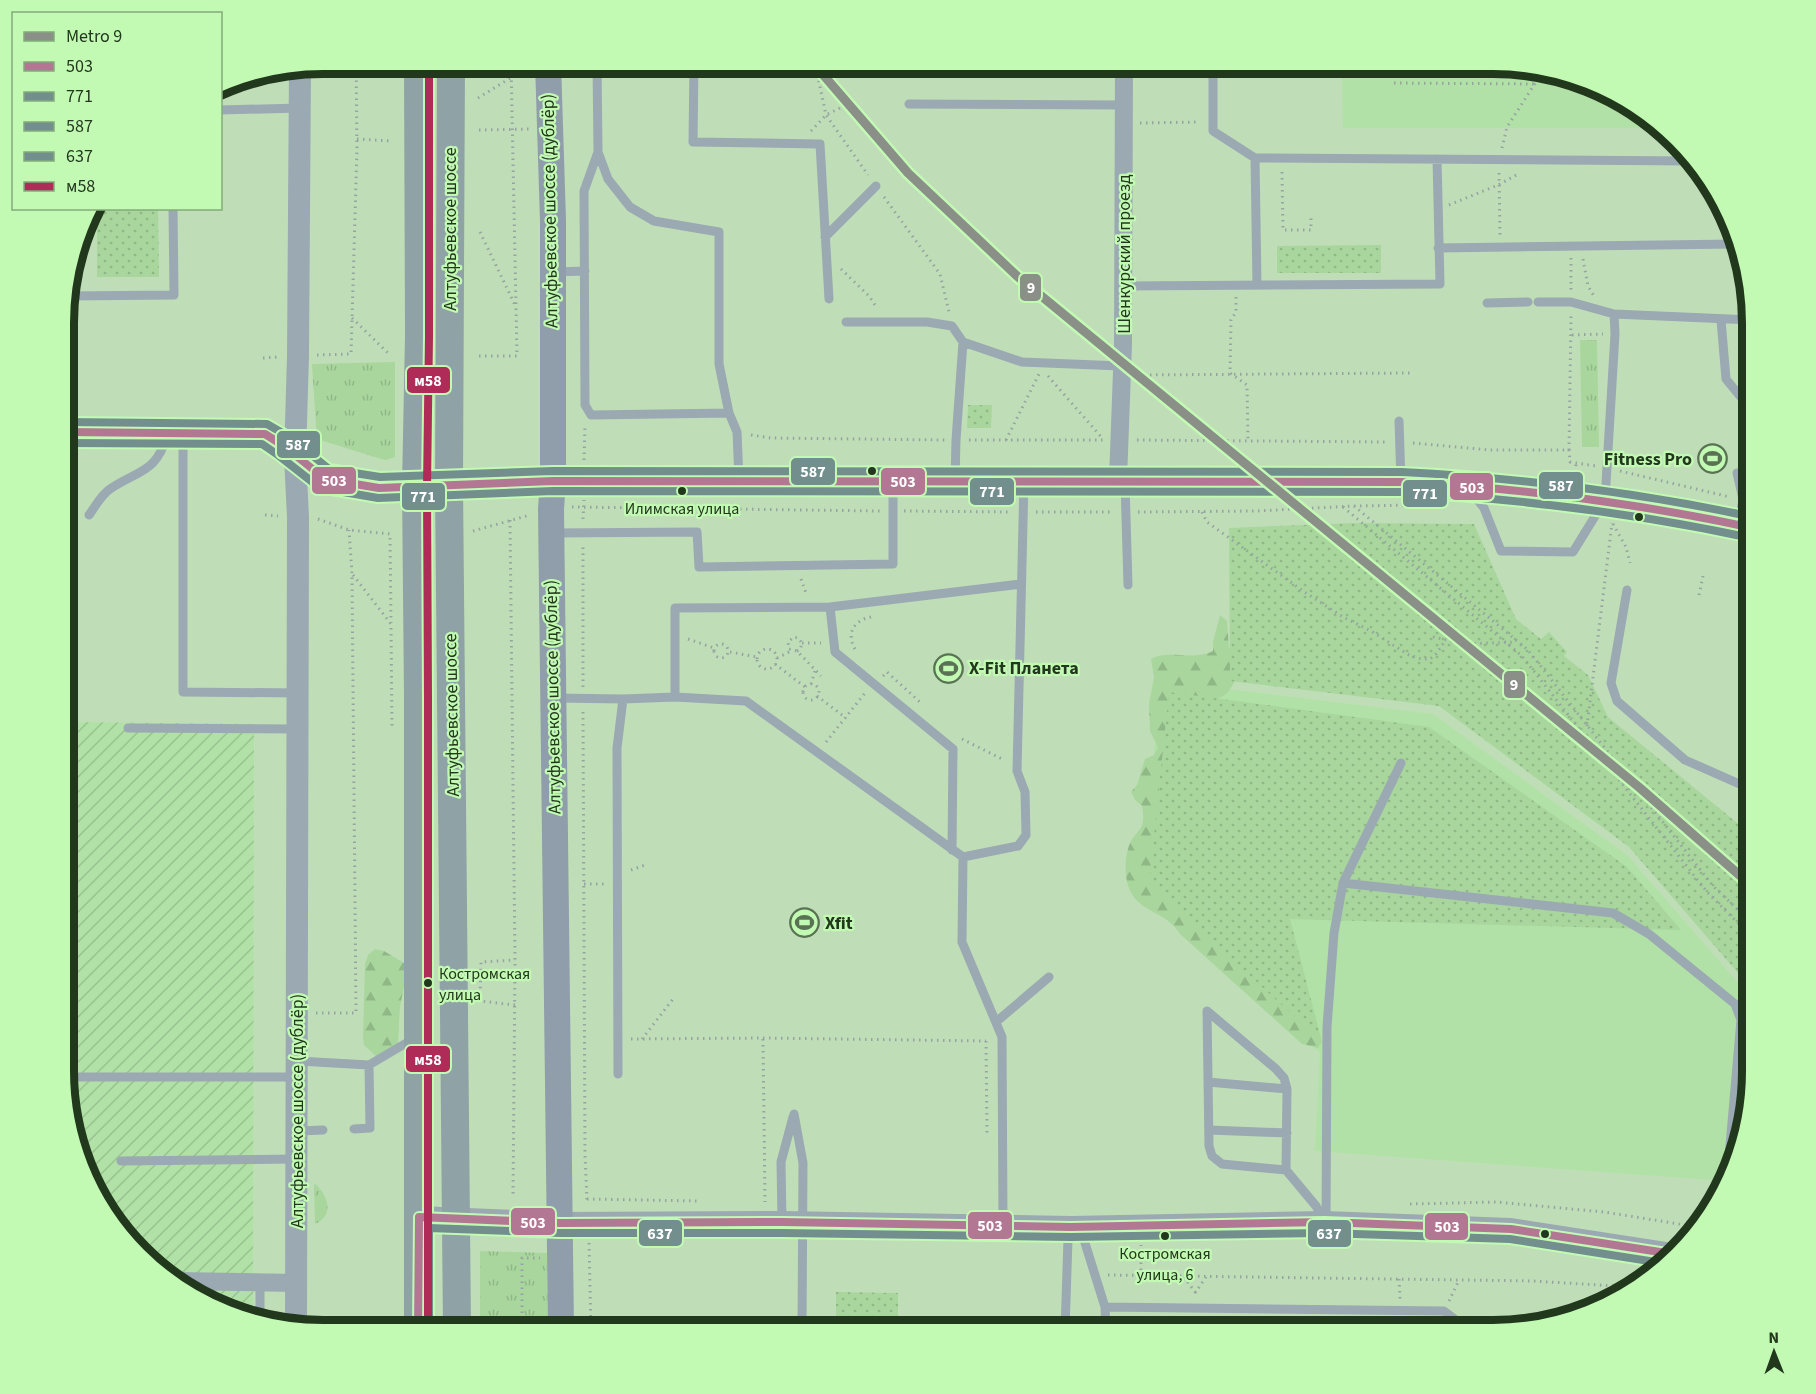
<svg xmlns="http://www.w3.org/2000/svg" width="1816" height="1394" font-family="'Source Sans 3',sans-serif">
  <defs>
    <pattern id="industrial-furrows" width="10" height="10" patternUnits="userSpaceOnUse" patternTransform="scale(1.5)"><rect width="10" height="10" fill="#b1e1a6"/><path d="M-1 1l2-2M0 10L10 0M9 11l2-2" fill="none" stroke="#98c28e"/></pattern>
    <pattern id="grass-tufts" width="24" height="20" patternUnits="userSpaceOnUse" patternTransform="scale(1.5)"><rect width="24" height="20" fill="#a8d69d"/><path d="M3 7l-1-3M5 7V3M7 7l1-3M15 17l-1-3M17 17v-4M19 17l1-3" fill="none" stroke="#90b887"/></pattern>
    <pattern id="forest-firs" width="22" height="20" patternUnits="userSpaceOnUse" patternTransform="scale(1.5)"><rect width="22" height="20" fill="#a8d69d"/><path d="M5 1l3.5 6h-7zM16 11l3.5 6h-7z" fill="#90b887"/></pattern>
    <pattern id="park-dots" width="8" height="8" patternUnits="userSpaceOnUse" patternTransform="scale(1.5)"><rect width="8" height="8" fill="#a8d69d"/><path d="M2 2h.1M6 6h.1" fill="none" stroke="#90b887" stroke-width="1.8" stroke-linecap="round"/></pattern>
  </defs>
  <rect width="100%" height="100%" fill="#bfdeb7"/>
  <path fill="#b1e1a6" d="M1342,63L1510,64L1592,83L1664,128H1343Z
    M1160,681L1433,714L1628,856L1752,999L1741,1138L1733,1171L1727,1181L1315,1151L1320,1053L1142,896Z"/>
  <path fill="url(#industrial-furrows)" d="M65,631H75L69,722L254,724L253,1318L224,1311L152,1267L90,1186L64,1088Z"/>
  <path fill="url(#grass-tufts)" d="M1580,340H1597L1599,447H1582Z
    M395,362V457L386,460L381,459L317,439L312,364Z
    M314,1183C328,1194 335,1216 315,1224Z
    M480,1251L547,1253L548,1331H480Z"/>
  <path fill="url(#forest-firs)" d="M1220,615L1227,621L1229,648L1237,654L1240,672C1227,694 1229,698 1202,701L1163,876L1161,894L1170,895L1246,959L1322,1042L1318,1048L1302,1044L1180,934C1167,913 1145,913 1133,896C1123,882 1124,855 1131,841C1134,835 1140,831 1142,825C1144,819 1143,812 1142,806L1135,800L1131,792L1137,785L1145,759L1154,755L1158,747L1150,731L1149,704L1154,677L1151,659C1171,648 1192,662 1213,651V642Z
    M375,949L384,951L404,963L405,981L400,1007L398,1042L393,1050L378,1058L364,1045L363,1037L365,964L368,955Z"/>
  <path fill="url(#park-dots)" d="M97,209H158L159,277H97Z
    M1381,245V273H1277V246Z
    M968,405H992L991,428H967Z
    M1355,523L1474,524L1516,619L1541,639L1549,632L1567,652L1564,656L1588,675L1608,717L1753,836L1752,989L1629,847L1439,706L1230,681L1229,528Z
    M1169,692L1429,727L1627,867L1681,930L1290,919L1322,1042L1149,883Z
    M836,1292L898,1293V1330H836Z"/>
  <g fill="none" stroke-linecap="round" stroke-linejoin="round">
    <path stroke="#95a4a0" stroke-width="3" stroke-dasharray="1.5 4.5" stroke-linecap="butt" d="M815,63L826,115L868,175
      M357,67L391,64
      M320,71H357
      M1394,83L1536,84
      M478,98L512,77
      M1140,123L1199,122
      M479,130L531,129
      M811,131L826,115L840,108
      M1669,134L1670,147
      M357,139L391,141
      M1502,148L1507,127L1543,71
      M1282,172L1283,230H1311V217
      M1499,173L1500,235
      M884,197L940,274L949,312
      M1449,205L1498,185L1520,173
      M480,232L515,305
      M1571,258V290
      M1583,259L1588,286L1594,296
      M841,269L869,296L877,308
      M1236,297V312L1231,320L1230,373L1247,385L1248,441
      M352,318L389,354
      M1572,335L1603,334
      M317,355L351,354L357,148L356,63
      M479,356H517L511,63
      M263,358L278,357
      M1138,375L1412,373
      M1048,376L1103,439
      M751,435L771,438L945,440
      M969,440H1104
      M1006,440L1039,374
      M1137,440L1386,442
      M1413,443L1490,450H1569L1570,462L1596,466
      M1569,450L1571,315
      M584,460L585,425
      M1620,471L1730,497
      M1575,478L1576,463
      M1354,506L1419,505
      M572,507L880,511
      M1343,507L1522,656L1707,892L1753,938
      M904,511L1012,512
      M1036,512H1114
      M1138,512L1256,511L1354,506L1528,650L1713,886L1753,924
      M1202,512L1207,522L1303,591L1343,617L1371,631L1409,655L1421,659H1430L1436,654L1445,641
      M265,515L278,516
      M318,519L349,530L390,534L391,623
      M583,519L584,500
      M510,520L515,960L513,1198
      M1613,524L1626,547L1630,563
      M473,531L530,515
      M353,575L391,624L392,727
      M801,579L807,596
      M1699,595L1703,576
      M1433,637L1465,644L1516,642
      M688,639L714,648
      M802,643H821
      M714 651a7 7 0 1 1 14 0a7 7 0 1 1-14 0Z
      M855,649C846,633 854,620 871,617
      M757 659a10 10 0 1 1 20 0a10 10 0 1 1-20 0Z
      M797,651L800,650L802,643L798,638L794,637L788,642L789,649L797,651L821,676
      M730,652L757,657
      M777,658L791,651
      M775,664L805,687
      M883,676L887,672L921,703
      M811,684L815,671
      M803 692a8 8 0 1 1 16 0a8 8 0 1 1-16 0Z
      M583,687V544
      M817,696L846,718
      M583,712L585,1155L587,1200
      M1587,726L1612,523
      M962,739L1004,760
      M826,742L865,693
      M631,870L645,865
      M584,884H606
      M515,1005L480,1001L481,962L515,960
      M316,1013H356L352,574L349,530
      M631,1039L763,1038L986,1041
      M642,1039L673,999
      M763,1039L765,1202
      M986,1041L987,1133
      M587,1199L699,1201
      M1410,1204L1496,1202L1604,1212L1698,1227
      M589,1243L591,1331
      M1108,1275L1533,1281L1631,1287
      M1141,1276V1245
      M1184,1277L1198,1296
      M1399,1279L1400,1299
      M1195,1293L1206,1277
      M1449,1301L1459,1280
      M1207,1321L1208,1331
      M1271,1321L1272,1331
      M1338,1321V1331
      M522,1331V1258H540"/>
    <path stroke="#9ba9b2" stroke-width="9" d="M597,63L598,152L608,179L630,207L654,221L719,232V364L729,413
      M694,63L693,142L820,144L829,299
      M1213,63V131L1255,158L1690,161
      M909,104L1124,105
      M220,110L299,108
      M598,152L584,191L585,405L591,415L729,413L737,432L739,480
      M1255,158L1257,284
      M825,237L876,186
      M1438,248L1735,244
      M554,272L585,271
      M1123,286L1440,284L1437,159
      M65,296L174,295L173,208
      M1538,302H1571L1614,314L1752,320
      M1487,303L1528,302
      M1721,320L1726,379L1753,412
      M846,322H927L952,326L963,342L1022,362L1121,366
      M1399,421L1401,482
      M183,434V692L298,693
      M1737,473L1743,499L1739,524
      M955,481L956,440L963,342
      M1125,483L1128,585
      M1469,489L1484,508L1501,551L1573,552L1605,500L1615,334L1614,314
      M89,515C95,507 101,495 110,489C140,469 156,474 168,433
      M554,533L697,532L699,567L893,564V481
      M1627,590L1611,683L1617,701L1685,760L1753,790
      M830,607L835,652L953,749L952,850
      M675,697V608L830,607L1021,584
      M556,698L623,699L675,697L746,701L963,857L1018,846L1026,835L1025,792L1017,771L1024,481
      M128,728L296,729
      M963,857L962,942L1002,1037L1003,1224
      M1343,883L1613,913L1649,934L1735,1004L1741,1020L1727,1180
      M996,1022L1049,977
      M298,1061L369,1065
      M618,1074L617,748L623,699
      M64,1077H295
      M1208,1082L1287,1089
      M794,1114L803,1163L802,1331
      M354,1129L370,1128L369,1065L413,1039
      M1209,1130L1287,1133
      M298,1131L323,1130
      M121,1161L295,1159
      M1286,1170L1287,1089L1284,1078L1276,1069L1207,1011L1209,1146L1212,1156L1222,1164L1286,1170L1316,1206L1324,1221
      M782,1221L781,1162L793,1117
      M1326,1222L1327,1027L1334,933L1343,883L1401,763
      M1080,1227L1105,1307L1106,1331
      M260,1282V1320
      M1105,1307L1444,1311L1469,1330
      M1065,1331L1068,1239L1071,1227
      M1469,1331H1485"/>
    <path stroke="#9ba9b2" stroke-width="18" d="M1118,480L1123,344L1124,63
      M1649,1272L1653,1250
      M175,1281L297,1283"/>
    <path stroke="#9ba9b2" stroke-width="22" d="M65,432L265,434L284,446L325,479L379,488L553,481L739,480L1401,482C1519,487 1637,501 1753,528
      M419,1217L560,1223L782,1222L1071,1227L1324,1222L1511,1229L1673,1254
      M296,1328L298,517L295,457L298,356L300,67"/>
    <path stroke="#8f9eaa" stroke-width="26" d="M548,63L553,221V481L551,509L561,1331"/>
    <path stroke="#8fa2a6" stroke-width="28" d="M418,63L419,336L416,487L418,697V1331
      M451,63L449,485L457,1331"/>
    <defs>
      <path id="bus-1" d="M65,432L265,434L284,446L325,479L379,488L553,481L1401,482C1520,488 1637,503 1753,528
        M418,1331L419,1217L560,1223L782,1222L1071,1227L1324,1222L1511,1229L1673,1254"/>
      <path id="bus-2" d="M65,443L262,444L278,455L320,488L378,498L553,491L1401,492C1519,499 1635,513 1751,538"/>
      <path id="bus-3" d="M65,422L267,424L291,438L329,469L380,477L553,471L1402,472C1520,478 1637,492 1753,517"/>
      <path id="bus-4" d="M429,1331V1228L560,1233H782L1071,1237L1324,1233L1510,1239L1662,1263"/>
      <path id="bus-5" d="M428,1331V697L427,487L429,336V63"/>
    </defs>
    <use href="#bus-1" stroke="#c2fab4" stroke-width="12"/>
    <use href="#bus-2" stroke="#c2fab4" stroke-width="12"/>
    <use href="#bus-3" stroke="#c2fab4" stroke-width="12"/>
    <use href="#bus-4" stroke="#c2fab4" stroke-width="12"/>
    <use href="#bus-5" stroke="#c2fab4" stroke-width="12"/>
    <use href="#bus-1" stroke="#b27893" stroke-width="8"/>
    <use href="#bus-2" stroke="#728f8e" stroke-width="8"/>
    <use href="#bus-3" stroke="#728f8e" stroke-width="8"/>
    <use href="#bus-4" stroke="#728f8e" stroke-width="8"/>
    <use href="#bus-5" stroke="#af2b58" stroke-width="8"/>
    <defs>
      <path id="metro-1" d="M813,63L908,173L1017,276L1640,788L1753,887"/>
    </defs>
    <use href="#metro-1" stroke="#c2fab4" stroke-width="14"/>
    <use href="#metro-1" stroke="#8a8f88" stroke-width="9"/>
  </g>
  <defs>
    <symbol id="stadium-ring" viewBox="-11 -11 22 22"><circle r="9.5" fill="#c2fab4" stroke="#597253" stroke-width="1.5"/><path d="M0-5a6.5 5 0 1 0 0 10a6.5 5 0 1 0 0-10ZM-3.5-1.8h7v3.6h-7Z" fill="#597253"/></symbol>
  </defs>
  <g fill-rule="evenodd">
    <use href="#stadium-ring" x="1696" y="442" width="33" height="33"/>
    <use href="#stadium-ring" x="932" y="652" width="33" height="33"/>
    <use href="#stadium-ring" x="788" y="906" width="33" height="33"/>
  </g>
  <g fill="#22381d" stroke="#c2fab4" stroke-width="2">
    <circle cx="872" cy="471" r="5"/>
    <circle cx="682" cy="491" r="5"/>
    <circle cx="1639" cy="517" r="5"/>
    <circle cx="428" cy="983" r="5"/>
    <circle cx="1545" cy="1234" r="5"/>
    <circle cx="1165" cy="1236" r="5"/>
  </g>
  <g text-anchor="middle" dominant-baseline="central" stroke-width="4.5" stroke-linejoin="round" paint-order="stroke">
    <g font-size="16" fill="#22381d" stroke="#c2fab4">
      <text x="682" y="509">Илимская улица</text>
      <text x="439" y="974" text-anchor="start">Костромская<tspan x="439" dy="21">улица</tspan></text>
      <text x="1165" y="1254">Костромская<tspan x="1165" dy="21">улица, 6</tspan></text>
    </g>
    <g font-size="18" fill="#22381d" stroke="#c2fab4">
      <text transform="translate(550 211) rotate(-91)">Алтуфьевское шоссе (дублёр)</text>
      <text transform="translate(450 229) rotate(-90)">Алтуфьевское шоссе</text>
      <text transform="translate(1124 254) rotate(-90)">Шенкурский проезд</text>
      <text transform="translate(553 697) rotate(-91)">Алтуфьевское шоссе (дублёр)</text>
      <text transform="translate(452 715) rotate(-91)">Алтуфьевское шоссе</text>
      <text transform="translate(297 1111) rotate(-90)">Алтуфьевское шоссе (дублёр)</text>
    </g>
    <g font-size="18" font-weight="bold" fill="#22381d" stroke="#c2fab4" text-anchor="start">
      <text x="1692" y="459" text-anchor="end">Fitness Pro</text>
      <text x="969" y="668">X-Fit Планета</text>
      <text x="825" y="923">Xfit</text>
    </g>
  </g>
  <path d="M0 0H1816V1394H0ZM323 74H1493A249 249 0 0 1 1742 323V1071A249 249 0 0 1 1493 1320H323A249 249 0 0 1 74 1071V323A249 249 0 0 1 323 74Z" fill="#c2fab4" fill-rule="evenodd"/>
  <path fill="none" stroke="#22381d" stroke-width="8" d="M323 74H1493A249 249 0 0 1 1742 323V1071A249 249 0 0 1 1493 1320H323A249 249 0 0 1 74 1071V323A249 249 0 0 1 323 74Z"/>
  <g stroke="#c2fab4" stroke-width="2">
    <rect x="1019" y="273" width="23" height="29" rx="6" fill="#8a8f88"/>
    <rect x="406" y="366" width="45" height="28" rx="6" fill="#af2b58"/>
    <rect x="276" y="430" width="45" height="29" rx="6" fill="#728f8e"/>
    <rect x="790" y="457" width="46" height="29" rx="6" fill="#728f8e"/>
    <rect x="311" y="466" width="46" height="29" rx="6" fill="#b27893"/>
    <rect x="880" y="467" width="46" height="29" rx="6" fill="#b27893"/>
    <rect x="1538" y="471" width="46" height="29" rx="6" fill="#728f8e"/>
    <rect x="1449" y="472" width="45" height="29" rx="6" fill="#b27893"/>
    <rect x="969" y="477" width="46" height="29" rx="6" fill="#728f8e"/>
    <rect x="1402" y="479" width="46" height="29" rx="6" fill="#728f8e"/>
    <rect x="401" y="482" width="45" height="29" rx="6" fill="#728f8e"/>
    <rect x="1503" y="670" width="23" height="29" rx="6" fill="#8a8f88"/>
    <rect x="405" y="1045" width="46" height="28" rx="6" fill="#af2b58"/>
    <rect x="510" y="1207" width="46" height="29" rx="6" fill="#b27893"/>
    <rect x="967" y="1211" width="46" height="29" rx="6" fill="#b27893"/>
    <rect x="1424" y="1212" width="45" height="29" rx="6" fill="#b27893"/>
    <rect x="638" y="1219" width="45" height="28" rx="6" fill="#728f8e"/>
    <rect x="1307" y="1219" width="45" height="29" rx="6" fill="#728f8e"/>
  </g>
  <g font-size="16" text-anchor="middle" font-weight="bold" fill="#fff">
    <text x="1031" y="293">9</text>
    <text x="428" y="386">м58</text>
    <text x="298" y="450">587</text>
    <text x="813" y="477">587</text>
    <text x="334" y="486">503</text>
    <text x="903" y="487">503</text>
    <text x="1561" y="491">587</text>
    <text x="1472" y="493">503</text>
    <text x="992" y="497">771</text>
    <text x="1425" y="499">771</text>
    <text x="423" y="502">771</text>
    <text x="1514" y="690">9</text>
    <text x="428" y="1065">м58</text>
    <text x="533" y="1228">503</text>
    <text x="990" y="1231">503</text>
    <text x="1447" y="1232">503</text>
    <text x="660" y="1239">637</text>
    <text x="1329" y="1239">637</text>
  </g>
  <rect x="12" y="12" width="210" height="198" fill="#c2fab4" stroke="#82ac78" stroke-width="1.5"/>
  <rect x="24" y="32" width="30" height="9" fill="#8a8f88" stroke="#82ac78" stroke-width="1.5"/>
  <text x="66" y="42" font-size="18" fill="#22381d">Metro 9</text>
  <rect x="24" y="62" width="30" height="9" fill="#b27893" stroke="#82ac78" stroke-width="1.5"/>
  <text x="66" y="72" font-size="18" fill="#22381d">503</text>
  <rect x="24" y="92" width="30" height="9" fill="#728f8e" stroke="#82ac78" stroke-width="1.5"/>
  <text x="66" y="102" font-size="18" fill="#22381d">771</text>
  <rect x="24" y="122" width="30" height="9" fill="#728f8e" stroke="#82ac78" stroke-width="1.5"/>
  <text x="66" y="132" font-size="18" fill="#22381d">587</text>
  <rect x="24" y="152" width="30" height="9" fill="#728f8e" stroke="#82ac78" stroke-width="1.5"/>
  <text x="66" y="162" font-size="18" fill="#22381d">637</text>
  <rect x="24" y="182" width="30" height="9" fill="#af2b58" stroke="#82ac78" stroke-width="1.5"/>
  <text x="66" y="192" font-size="18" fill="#22381d">м58</text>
  <g transform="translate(1774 1352) rotate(359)" stroke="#c2fab4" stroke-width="4.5" paint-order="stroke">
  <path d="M0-4.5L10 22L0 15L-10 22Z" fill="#22381d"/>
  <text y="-9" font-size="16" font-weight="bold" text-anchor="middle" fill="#22381d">N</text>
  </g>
</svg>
